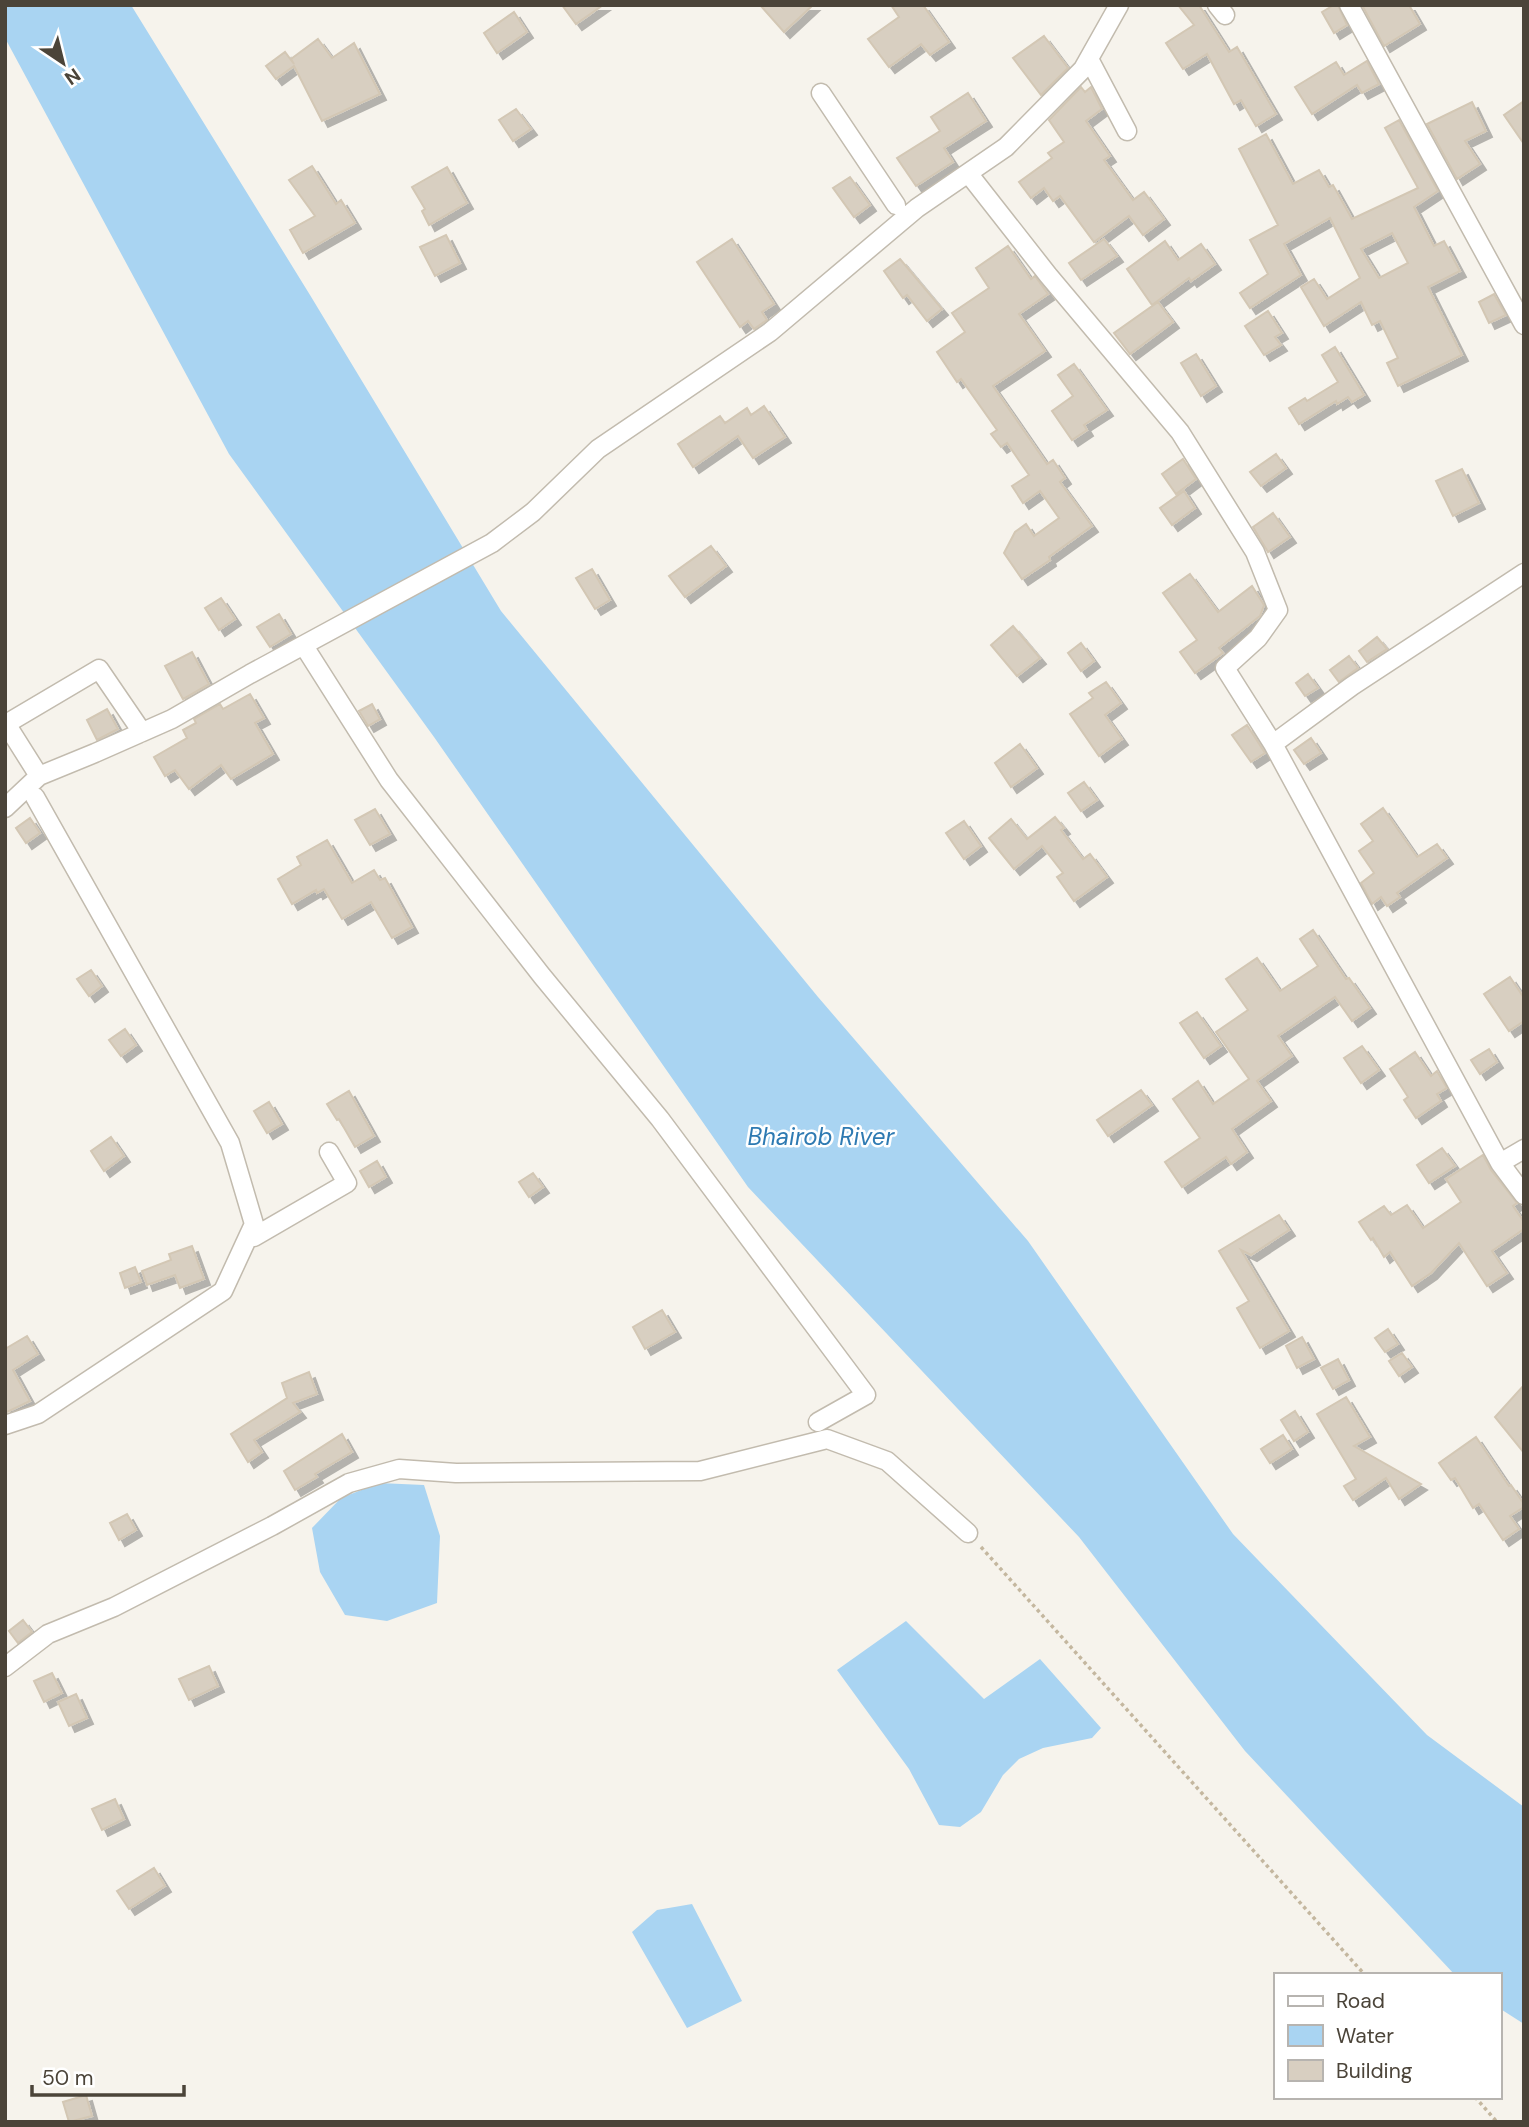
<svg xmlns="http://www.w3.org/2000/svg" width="1529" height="2127" font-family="'DM Sans',sans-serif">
  <defs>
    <filter id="shadow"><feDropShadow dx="6" dy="6" stdDeviation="0" flood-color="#0004"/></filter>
  </defs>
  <rect width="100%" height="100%" fill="#f6f3ec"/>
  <path fill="#a9d4f2" d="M5,5H131L310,295L501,611L818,997L1028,1241L1233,1534L1427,1735L1524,1807V2024L1499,2008V1975H1455L1245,1751L1079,1537L748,1187L434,737L229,454L5,38Z
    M379,1483L424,1485L440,1536L437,1603L387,1621L345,1615L320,1572L312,1528L341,1498Z
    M906,1621L984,1699L1040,1659L1101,1728L1092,1738L1043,1748L1019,1759L1003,1775L981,1812L960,1827L939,1825L909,1769L837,1670Z
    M692,1904L742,2001L687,2028L632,1932L657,1910Z"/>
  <path fill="#d8cfc1" stroke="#d3c7b4" stroke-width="2" fill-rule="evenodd" filter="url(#shadow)" d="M562,5H603L576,24Z
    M760,5H813L784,32Z
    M891,5H923L949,42L930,55L921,44L889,67L868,39L899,17Z
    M1178,5H1199L1229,52L1237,47L1276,114L1256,126L1241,100L1234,104L1207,54L1183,69L1166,43L1194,25Z
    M1334,5H1338L1347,25L1334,33L1322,12Z
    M1362,5H1409L1420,24L1384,46Z
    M514,12L527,32L497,53L484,33Z
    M1044,36L1068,68L1041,95L1013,58Z
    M318,39L332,58L354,43L380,94L322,121L294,66L276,79L266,66L285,52L294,64L291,59Z
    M1367,61L1379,84L1362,93L1357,85L1312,114L1295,87L1336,62L1344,75Z
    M1081,87L1085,92L1091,87L1102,109L1086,121L1110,156L1104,160L1133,200L1144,192L1164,219L1143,235L1129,216L1094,242L1060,196L1053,201L1044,188L1031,198L1019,182L1052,158L1048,153L1064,142L1049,120Z
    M968,93L986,121L944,148L953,162L916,186L897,158L940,131L931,117Z
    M1524,101V144L1504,115Z
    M1472,102L1486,131L1465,141L1480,164L1457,179L1427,124Z
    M516,109L531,129L513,141L499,120Z
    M1399,120L1438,191L1414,207L1434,246L1444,241L1460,271L1428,287L1462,355L1398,386L1387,363L1398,358L1380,321L1372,325L1361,302L1324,326L1301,287L1314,279L1327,299L1360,278L1330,218L1284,244L1301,275L1250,308L1240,293L1268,274L1250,240L1278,225L1239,149L1266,134L1293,184L1319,170L1329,187L1333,185L1352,219L1418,188L1385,128ZM1392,233L1408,263L1379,278L1361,249Z
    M312,166L336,204L341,200L355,223L303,253L290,230L315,216L289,180Z
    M447,167L467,203L429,225L422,211L425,209L412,187Z
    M850,177L870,205L854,217L833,188Z
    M446,235L460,263L435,276L420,247Z
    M732,239L774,304L762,312L767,320L754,329L748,321L740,327L697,262Z
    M1104,239L1117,256L1081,280L1069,263Z
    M1165,241L1178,260L1201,244L1215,264L1191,281L1189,278L1152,305L1127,269Z
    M1008,246L1031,279L1035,276L1048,294L1019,314L1045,351L993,386L1047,464L1053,460L1065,478L1060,482L1092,526L1049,557L1050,560L1022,579L1004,553L1015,532L1026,524L1034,536L1059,518L1040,491L1023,503L1012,486L1029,475L1007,443L1001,447L991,434L997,430L961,379L957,382L937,352L965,332L952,313L989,288L976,268Z
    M900,259L942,309L927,321L907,295L903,298L884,271Z
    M1494,294L1506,315L1489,323L1479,302Z
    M1158,302L1173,322L1130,354L1114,333Z
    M1268,311L1282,333L1275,337L1281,345L1264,355L1245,326Z
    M1335,347L1364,395L1352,402L1348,397L1337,404L1336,401L1299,424L1289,408L1305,398L1307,401L1338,382L1322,355Z
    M1196,354L1216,386L1201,396L1181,363Z
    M1074,364L1107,410L1084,425L1087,430L1072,440L1052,411L1073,396L1058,375Z
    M764,406L785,437L753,458L738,436L693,467L678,444L720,416L725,423L747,408L751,415Z
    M1276,454L1286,468L1261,486L1250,472Z
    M1183,459L1196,479L1176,494L1162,474Z
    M1462,469L1479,503L1453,516L1436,481Z
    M1184,491L1195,508L1172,525L1160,508Z
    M1273,513L1290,537L1268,552L1253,527Z
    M711,546L726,566L685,597L669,576Z
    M592,569L610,600L595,609L576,578Z
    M1190,574L1218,612L1252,586L1264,605L1260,616L1219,648L1223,653L1195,673L1180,652L1197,640L1163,593Z
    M221,598L235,619L219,630L205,608Z
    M279,614L291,634L270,647L257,627Z
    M1013,626L1040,658L1017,676L991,645Z
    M1377,637L1387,649L1367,662L1359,651Z
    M1081,643L1094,661L1081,671L1068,653Z
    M192,652L209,684L183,699L165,666Z
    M1349,656L1358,668L1339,682L1330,670Z
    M1308,674L1318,688L1305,696L1296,683Z
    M1106,682L1121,703L1105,715L1122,739L1099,756L1070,714L1093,698L1089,693Z
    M250,694L264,718L255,723L273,754L231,779L221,765L189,789L175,770L165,776L154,757L187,738L183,730L196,723L194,719L220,704L223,709Z
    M372,704L380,719L368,726L359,711Z
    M107,709L118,729L97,740L87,720Z
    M1247,725L1265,753L1251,762L1232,735Z
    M1311,738L1321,753L1304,764L1294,750Z
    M1020,744L1037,768L1011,787L995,763Z
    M1084,782L1097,800L1081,811L1068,793Z
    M1383,808L1417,857L1437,844L1447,858L1397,893L1400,897L1387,906L1381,897L1372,904L1361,883L1374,873L1359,851L1373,841L1361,824Z
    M375,809L390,834L370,845L355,820Z
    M1055,817L1064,828L1061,830L1083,859L1090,854L1107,877L1074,901L1057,877L1063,873L1042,846L1014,869L989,838L1011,819L1027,839Z
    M30,818L40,833L26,843L16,828Z
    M964,821L981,846L964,859L946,833Z
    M327,840L352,883L374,870L380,880L385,878L412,927L392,938L371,902L342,919L324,889L317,893L316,890L292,904L278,879L301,865L297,857Z
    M1313,930L1346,979L1349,978L1370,1008L1352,1021L1335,997L1278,1036L1292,1056L1257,1081L1271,1101L1232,1129L1247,1152L1231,1164L1226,1157L1182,1187L1165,1162L1200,1138L1173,1099L1198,1081L1213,1104L1249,1079L1216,1032L1248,1010L1226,979L1257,958L1280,991L1318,966L1300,939Z
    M91,970L102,986L89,996L77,979Z
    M1510,977L1524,998V1021L1509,1031L1484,994Z
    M1197,1012L1221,1046L1204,1058L1180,1023Z
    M125,1029L136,1045L121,1056L109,1040Z
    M1362,1046L1379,1070L1361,1083L1344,1058Z
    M1489,1049L1497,1062L1480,1074L1471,1060Z
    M1415,1052L1431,1076L1437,1071L1447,1088L1437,1094L1441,1101L1416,1118L1404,1100L1408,1097L1390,1069Z
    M1141,1090L1152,1105L1108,1136L1097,1120Z
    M349,1091L374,1136L355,1147L339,1119L337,1120L327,1104Z
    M269,1102L282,1124L267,1133L254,1111Z
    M111,1137L124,1156L104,1171L91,1151Z
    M1442,1148L1455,1166L1429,1183L1417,1165Z
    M1483,1155L1491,1170L1517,1203L1513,1206L1524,1222V1229L1492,1251L1507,1273L1487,1286L1459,1243L1431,1273L1412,1286L1390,1252L1384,1257L1373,1238L1371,1240L1359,1222L1384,1206L1391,1215L1407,1205L1423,1228L1461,1202L1446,1179Z
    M377,1161L386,1177L369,1187L360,1171Z
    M533,1173L543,1187L529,1197L519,1182Z
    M1279,1215L1289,1230L1251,1255L1241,1250L1289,1331L1260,1348L1237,1308L1249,1301L1219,1251Z
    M192,1246L204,1279L180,1288L175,1275L147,1285L142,1271L171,1260L169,1254Z
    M135,1267L141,1282L125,1288L120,1273Z
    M662,1310L675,1332L645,1349L633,1327Z
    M1388,1329L1398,1344L1385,1352L1375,1338Z
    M27,1336L38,1354L13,1370L30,1401L5,1413V1349Z
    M1302,1337L1314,1359L1297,1368L1286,1346Z
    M1402,1353L1412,1367L1399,1376L1389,1361Z
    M1338,1359L1349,1380L1333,1389L1321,1368Z
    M309,1372L317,1394L293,1403L300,1412L254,1440L262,1452L248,1462L231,1434L287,1398L282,1383Z
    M1524,1385V1453L1495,1417Z
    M1346,1397L1370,1437L1354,1446L1421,1484L1399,1499L1386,1478L1353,1500L1344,1486L1356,1479L1317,1414Z
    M1295,1411L1308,1432L1294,1441L1281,1420Z
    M342,1434L352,1452L315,1474L317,1477L295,1490L284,1471Z
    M1283,1435L1292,1449L1270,1463L1261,1449Z
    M1476,1437L1509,1486L1511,1485L1524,1504V1507L1510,1516L1519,1529L1503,1540L1479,1504L1473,1508L1455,1478L1451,1480L1439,1463Z
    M127,1514L136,1530L119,1540L110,1523Z
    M23,1620L32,1632L18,1643L9,1631Z
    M209,1666L218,1686L189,1700L179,1679Z
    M52,1673L62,1693L44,1702L34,1681Z
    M76,1694L87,1718L69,1726L58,1702Z
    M115,1799L124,1819L102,1830L92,1809Z
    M154,1868L165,1886L129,1909L117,1891Z
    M86,2095L92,2116L69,2122L63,2102Z"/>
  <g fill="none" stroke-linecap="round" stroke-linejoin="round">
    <defs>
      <path id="street" d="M1217,5L1225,15
        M1349,5L1524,325
        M1089,59L1127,131
        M821,93L896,205
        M968,173L1048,275L1180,432L1255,552L1278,610L1258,638L1225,668L1273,744L1352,686L1524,573
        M304,646L389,780L542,976L660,1119L866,1395L818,1422
        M5,722L39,776
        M6,724L99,669L142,732
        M1273,744L1500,1163L1524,1195
        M5,808L39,776L95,753L172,719L250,674L492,543L533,512L598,449L770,332L917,208L1006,147L1083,69L1119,5
        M1500,1163L1524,1149
        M254,1237L347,1183L329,1152
        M5,1425L38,1414L223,1291L254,1224L230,1143L35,797
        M5,1667L48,1634L114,1607L272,1526L349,1483L399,1469L456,1473L700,1471L827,1439L887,1461L968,1533"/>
    </defs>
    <use href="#street" stroke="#c2bbae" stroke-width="21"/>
    <path stroke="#c4b79f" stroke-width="3.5" stroke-dasharray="3.5 3.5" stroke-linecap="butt" d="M981,1547L1365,1975
      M1475,2097L1497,2122"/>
    <use href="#street" stroke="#fff" stroke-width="18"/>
  </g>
  <g text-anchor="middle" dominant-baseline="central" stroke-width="5" stroke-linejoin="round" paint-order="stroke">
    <g font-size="24" font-style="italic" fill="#2e7ab2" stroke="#fff">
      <text x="821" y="1136">Bhairob River</text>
    </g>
  </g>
  <rect width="1529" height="2127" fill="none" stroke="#4b4439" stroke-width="14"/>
  <rect x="1274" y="1973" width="228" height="126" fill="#ffffff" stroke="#b7b4b0" stroke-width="2"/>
  <rect x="1288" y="1996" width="35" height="10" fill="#ffffff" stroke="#b7b4b0" stroke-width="2"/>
  <text x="1336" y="2008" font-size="21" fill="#4b4439">Road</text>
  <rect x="1288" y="2025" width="35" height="21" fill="#a9d4f2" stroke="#b7b4b0" stroke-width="2"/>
  <text x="1336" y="2043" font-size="21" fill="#4b4439">Water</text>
  <rect x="1288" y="2060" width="35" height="21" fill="#d8cfc1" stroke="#b7b4b0" stroke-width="2"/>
  <text x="1336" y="2078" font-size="21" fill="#4b4439">Building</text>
  <g transform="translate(63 63) rotate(145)" stroke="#ffffff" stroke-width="5" paint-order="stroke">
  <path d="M0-5L12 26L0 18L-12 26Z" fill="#4b4439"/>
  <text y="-10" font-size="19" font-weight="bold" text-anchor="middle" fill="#4b4439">N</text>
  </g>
  <path d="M32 2085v10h152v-10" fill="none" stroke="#4b4439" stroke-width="3.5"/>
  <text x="42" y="2085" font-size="21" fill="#4b4439" stroke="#ffffff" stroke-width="5" paint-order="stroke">50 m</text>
</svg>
